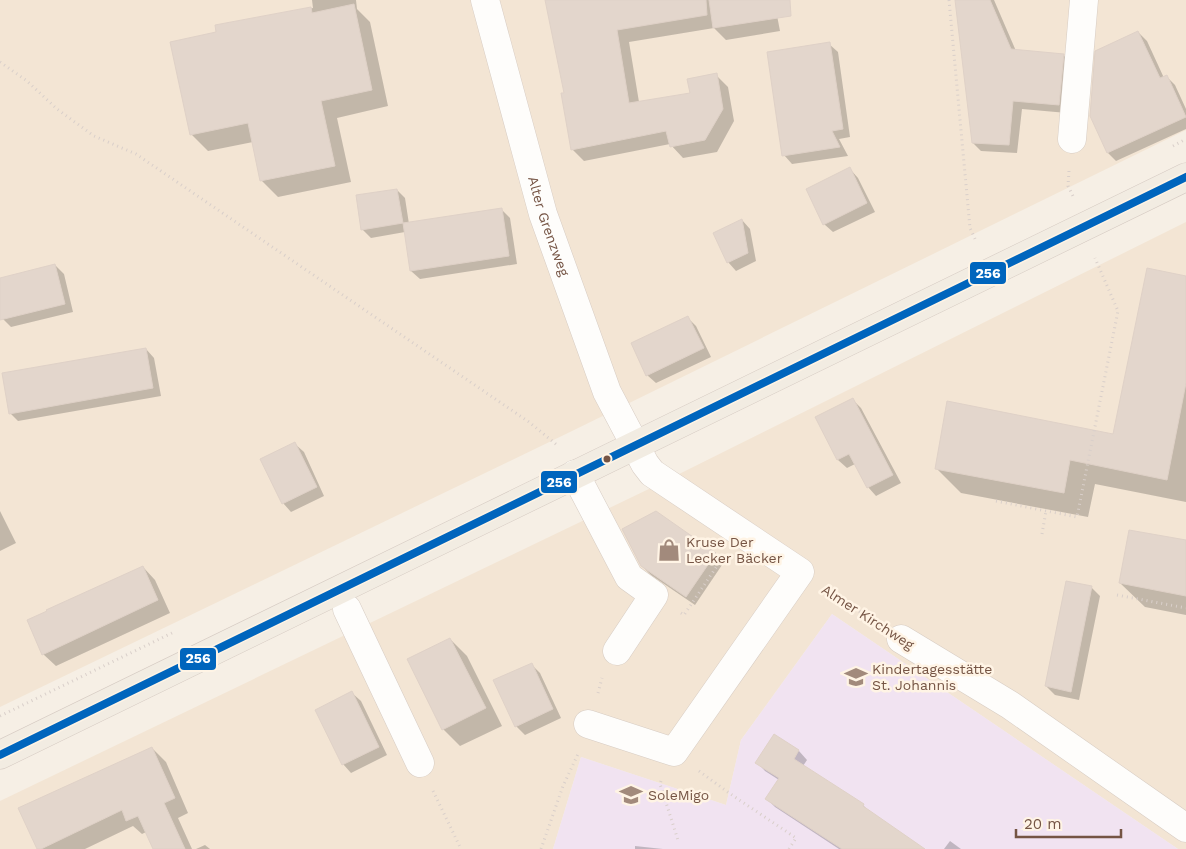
<svg xmlns="http://www.w3.org/2000/svg" width="1186" height="849" font-family="'Work Sans',sans-serif">
  <rect width="100%" height="100%" fill="#f6efe5"/>
  <path fill="#f3e5d4" d="M0,0H1186V130L570,432L0,707Z
    M1186,222V849H1178L832,614L741,740L726,805L581,757L553,849H0V801L653,487Z"/>
  <path fill="#f1e3f1" d="M832,614L1178,849H553L581,757L726,805L741,740Z"/>
  <path fill="#0003" d="M312,0H356L357,9L370,22L388,106L337,118L351,182L278,197L261,180L253,142L208,151L191,134L217,33L216,26L313,8Z
    M547,0H774L780,31L726,40L714,28L629,42L639,102L691,94L716,75L728,87L734,121L717,152L683,158L670,144L584,161L572,149L565,94Z
    M966,0H994L1016,51L1063,55L1072,63L1067,113L1022,109L1017,153L981,151L972,142Z
    M1138,32L1147,41L1164,78L1167,77L1175,85L1186,109V129L1116,161L1108,153Z
    M829,44L838,52L850,137L839,139L848,156L792,164L784,155Z
    M850,169L858,178L875,212L833,232L824,224Z
    M397,190L405,198L409,224L502,210L510,218L517,264L420,279L411,271L405,232L371,238L362,229Z
    M742,220L750,229L756,261L736,271L728,262Z
    M55,265L64,274L73,312L11,327L3,319L0,308V279Z
    M1186,277V502L1095,484L1088,517L961,493L936,468L1114,436Z
    M687,317L696,326L711,357L656,383L647,375Z
    M146,349L154,358L161,396L18,421L10,413Z
    M852,399L861,408L901,483L876,496L868,487L855,464L847,468L838,460L817,418Z
    M295,444L304,452L324,496L291,512L283,503Z
    M0,511L16,543L0,551Z
    M656,513L716,554L724,562L695,605L651,575L642,566Z
    M1186,542V615L1145,607L1120,583Z
    M143,567L155,580L170,613L56,666L43,654Z
    M1091,587L1100,596L1079,700L1055,695L1046,686Z
    M450,639L467,656L502,726L460,746L443,729Z
    M531,664L540,673L561,718L525,735L516,726Z
    M352,693L361,701L387,755L351,773L343,764Z
    M774,735L799,751L807,760L803,766L863,805L870,813L923,849H839L775,807L767,799L779,780L765,771L757,762Z
    M152,748L166,762L188,813L178,818L192,849H154L146,832L142,834L133,826L85,849H39Z
    M950,841L961,849H944Z
    M205,845L210,849H196Z
    M635,846L663,849H635Z"/>
  <path fill="#e3d6cc" stroke="#dfd1c7" d="M545,0H706L707,15L617,30L629,103L690,93L687,79L717,73L723,109L705,140L670,147L666,131L571,150L561,93H564Z
    M709,0H790L791,16L713,28Z
    M955,0H990L1011,49L1064,54L1059,105L1013,101L1009,145L972,143Z
    M354,4L372,90L321,101L335,166L260,181L248,123L190,135L170,42L216,32L215,25L311,7L312,13Z
    M1138,31L1160,78L1167,75L1186,117L1107,153L1090,116L1095,51Z
    M830,42L843,129L832,131L840,147L782,156L767,52Z
    M850,167L867,203L823,225L806,189Z
    M397,189L403,223L361,230L356,195Z
    M502,208L509,256L410,271L403,223Z
    M742,219L748,253L727,263L713,233Z
    M55,264L65,304L0,320V278Z
    M1147,268L1186,276V383L1167,480L1070,460L1064,493L935,469L947,401L1113,434Z
    M688,316L704,348L646,376L631,343Z
    M146,348L153,388L9,414L2,373Z
    M853,398L893,475L867,488L849,454L837,460L815,417Z
    M295,442L317,487L282,504L260,459Z
    M656,511L716,553L686,597L641,566L622,529Z
    M1129,530L1186,540V596L1119,583Z
    M143,566L158,600L42,655L27,620L47,611L46,610Z
    M1066,581L1092,586L1071,692L1045,686Z
    M450,638L486,708L442,730L407,659Z
    M532,663L553,709L515,727L493,680Z
    M352,691L379,747L342,765L315,710Z
    M774,734L799,750L794,759L864,804L863,806L925,849H842L765,799L779,778L755,763Z
    M152,747L175,798L164,803L185,849H153L138,816L126,821L122,810L41,849H37L18,808Z"/>
  <g fill="none" stroke-linecap="round" stroke-linejoin="round">
    <defs>
      <g id="minor">
        <path id="s1" d="M485,0L543,214L607,392L645,464L652,473L800,572L674,752L588,724"/>
        <path d="M1072,139L1084,0"/>
        <path d="M575,474L629,577L654,595L617,651"/>
        <path d="M347,609L420,763"/>
        <path d="M901,639L1010,705L1186,828"/>
      </g>
      <path id="major" d="M0,755L1186,177"/>
    </defs>
    <use href="#minor" stroke="#d7ccc3" stroke-width="29"/>
    <use href="#major" stroke="#d5cac2" stroke-width="29"/>
    <path stroke="#d9cfca" stroke-width="3" stroke-dasharray="1 4" stroke-linecap="butt" d="M949,0L970,228L976,241
      M0,62L27,81L57,109L94,136L136,154L529,422L557,445
      M1173,146L1186,139
      M1069,171L1068,186L1073,196
      M996,501L1077,517L1118,311L1095,258
      M1042,534L1046,511
      M826,589L875,622
      M1117,595L1186,608
      M681,613L684,615L723,557
      M598,693L602,678
      M0,716L172,633
      M699,771L729,793L796,838L789,849
      M661,781L660,784L678,840
      M433,791L461,849
      M541,849L563,786L578,754"/>
    <use href="#minor" stroke="#fefdfb" stroke-width="28"/>
    <use href="#major" stroke="#f2ece2" stroke-width="28"/>
    <defs>
      <path id="bus-1" d="M0,755L1186,177"/>
    </defs>
    <use href="#bus-1" stroke="#fff4e5" stroke-width="11"/>
    <use href="#bus-1" stroke="#0065bd" stroke-width="8"/>
  </g>
  <defs>
    <symbol id="shop-bare" viewBox="-9 -9 18 18"><path d="M-5-2.5h2.3a2.7 3.5 0 0 1 5.4 0H5L5.5 6h-11ZM-1.5-2.5h3a1.5 2.3 0 0 0-3 0Z" fill="#a28a7c" stroke="#fff4e5" stroke-width="2.5" paint-order="stroke"/></symbol>
    <symbol id="school-bare" viewBox="-9 -9 18 18"><path d="M0-5L7-2L0 1L-7-2ZM-4 1L0 2.5L4 1V4Q0 6-4 4Z" fill="#a28a7c" stroke="#fff4e5" stroke-width="2.5" paint-order="stroke"/></symbol>
  </defs>
  <g fill-rule="evenodd">
    <use href="#shop-bare" x="653" y="534" width="32" height="32"/>
    <use href="#school-bare" x="840" y="661" width="32" height="32"/>
    <use href="#school-bare" x="615" y="779" width="32" height="32"/>
  </g>
  <circle fill="#755444" stroke="#fff4e5" stroke-width="2" cx="607" cy="459" r="4.5"/>
  <g text-anchor="middle" dominant-baseline="central" stroke-width="5" stroke-linejoin="round" paint-order="stroke">
    <g font-size="14" fill="#755444" stroke="#fff4e5">
      <text stroke="none"><textPath href="#s1" startOffset="235">Alter Grenzweg</textPath></text>
      <text transform="translate(868 617) rotate(33)">Almer Kirchweg</text>
    </g>
    <g font-size="14" fill="#755444" stroke="#fff4e5" text-anchor="start">
      <text x="686" y="542">Kruse Der<tspan x="686" dy="16">Lecker Bäcker</tspan></text>
      <text x="872" y="669">Kindertagesstätte<tspan x="872" dy="16">St. Johannis</tspan></text>
      <text x="648" y="795">SoleMigo</text>
    </g>
  </g>
  <g stroke="#fff4e5" stroke-width="2">
    <rect x="969" y="261" width="38" height="24" rx="5" fill="#0065bd"/>
    <rect x="540" y="470" width="38" height="24" rx="5" fill="#0065bd"/>
    <rect x="179" y="647" width="38" height="24" rx="5" fill="#0065bd"/>
  </g>
  <g font-size="14" text-anchor="middle" font-weight="bold" fill="#fff">
    <text x="988" y="278">256</text>
    <text x="559" y="487">256</text>
    <text x="198" y="663">256</text>
  </g>
  <path d="M1016 829v8h105v-8" fill="none" stroke="#755444" stroke-width="2.5"/>
  <text x="1024" y="829" font-size="15" fill="#755444" stroke="#fff4e5" stroke-width="4" paint-order="stroke">20 m</text>
</svg>
